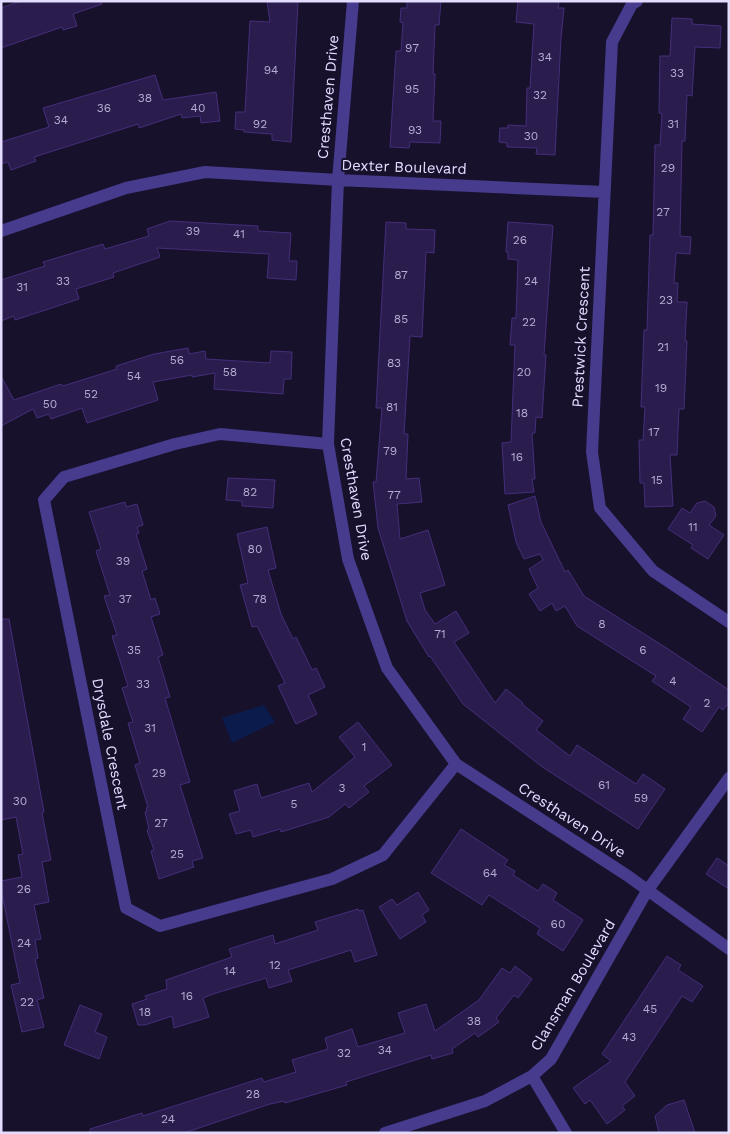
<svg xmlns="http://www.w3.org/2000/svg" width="730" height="1134" font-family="'Work Sans',sans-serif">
  <rect width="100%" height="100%" fill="#18112c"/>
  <path fill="#0a1b4c" d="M264,705L275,722L232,743L222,718Z"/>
  <path fill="#2b1c4e" stroke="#442e7a" d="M21,1H101L102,4L73,14L77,26L63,30L62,27L1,48V8Z
    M267,1H298L291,142L272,140V134L244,132V130L235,129L236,112H245L250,21L270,22Z
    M407,1H441L439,25H435L433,74H435L433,121H441L440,143L410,142L409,148L390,147L396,51H401L403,23L400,22L401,8H407Z
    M518,1H559L558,8H564L561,38L555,155L536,154L537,148L507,147V143L499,142L500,128H508V125L526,126L527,88H530L534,24L516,22Z
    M672,18L692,19V24L721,26L720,48L695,47L692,96L687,95L685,141H682L680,236L691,237L690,254L676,253L674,283H678L677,302H687L685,341H687L684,409H679L677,455H670L673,506L645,507L644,483H640L639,440H643L645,407H641L644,330H647L650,235H653L655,145H660L662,114L659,113L660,56H670Z
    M155,75L163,100L216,92L220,121L201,123L200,116L182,118L181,114L139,128L138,124L34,157L36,161L11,170L8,162L1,164V142L49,127L43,108Z
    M170,221L258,226V231L291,233L289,261H297L296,280L267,278L269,254L157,248L160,257L113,273L114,277L76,289L79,299L15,320L14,316L1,321V280L45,266L43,262L103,244L105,249L149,236L147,229Z
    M386,222L406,223V229L435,230L434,253L426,252L422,337L410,336L404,434H408L406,479L419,478L422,502L397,504L400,539L428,530L445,585L420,593L425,610L435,624L456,611L469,633L454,642L495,703L506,689L523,703L522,704L543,721L536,730L570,756L577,745L636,784L643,774L665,789L638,829L541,766L463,704L430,656L429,657L407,621L378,528L373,482H376L382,408H376Z
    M508,222L551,225L553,226L544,355H546L542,418L536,417L535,433H532L535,479H532L534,492L505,494L502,443L511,442L515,345H510L512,318H516L518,260L508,259V252H506Z
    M188,348L189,354L205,351L206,359L270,363L271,351L292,352L291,379H284L283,394L214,389L215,373L192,377V375L153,382L158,400L87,423L82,408L51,419L49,414L37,418L33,409L1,426V376L14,400L61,384L63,386L117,369L116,366L154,354Z
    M228,478L275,480L273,508L242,506V501L226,500Z
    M535,496L541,522L565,572L568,570L584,596L668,649L729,690V702L723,710L719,707L702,732L683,719L691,707L652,681L656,676L577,626L565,606L556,611L552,603L540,611L529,594L538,588L529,569L543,560L540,554L524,559L516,542L508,505Z
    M705,501L714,507L716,516L709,525L724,535L708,559L691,548L693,545L668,529L682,508L690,513L697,503Z
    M125,502L126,507L137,504L143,525L137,527L139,533L136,534L147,569L142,571L151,600L155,598L160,614L151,617L163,655L158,657L170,697L165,698L190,782L180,785L203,858L192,861L194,867L159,879L151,851L154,850L147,830L149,829L145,812L147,811L146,808L148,807L135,765L140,763L128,723L133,722L122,688L128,686L112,636L117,635L104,596L110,595L96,551L101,549L89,512Z
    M267,527L276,568L268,570L281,614L293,639L296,637L312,670L316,668L325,687L308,695L317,714L296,724L278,686L285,683L257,626L252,627L240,585L248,583L237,534Z
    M1,619H9L44,812L42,813L51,860L42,862L49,902L34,905L41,939L35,940L38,958L35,959L44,998L37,1000L44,1027L22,1032L11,985L20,983L1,889V881L22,877L18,855L23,854L16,817L1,820Z
    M358,722L392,765L364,786L369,792L349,808L345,804L329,817L281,832L280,829L253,837L251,830L236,834L229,814L240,811L234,791L257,784L261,798L309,783L312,792L355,757L339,737Z
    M461,829L508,860L504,865L515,871L513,875L538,891L543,884L557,893L553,900L583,920L563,951L537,934L540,928L489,895L482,905L431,873Z
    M717,858L729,866V889L706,874Z
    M418,892L429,910L422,915L426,922L400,939L379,907L392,899L397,905Z
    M358,909L359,911L363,910L377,955L355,962L351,950L288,970L292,981L269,988L266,978L213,994L203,998L209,1017L174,1028L172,1016L145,1025H138L132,1004L147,999L145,996L167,989L166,980L232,957L229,949L273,935L275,944L318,930L315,922Z
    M667,956L681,965L678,970L703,986L692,1002L682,996L625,1082L635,1096L622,1106L625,1110L607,1124L590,1100L585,1104L573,1088L611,1061L602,1054Z
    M515,966L532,979L518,998L514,995L496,1018L499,1022L478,1037L475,1033L452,1049L453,1053L432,1059L431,1055L346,1082L347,1085L285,1103L284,1101L270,1104L184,1133H90V1129L142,1113L143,1116L262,1078L264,1082L296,1072L292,1060L328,1049L325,1038L352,1029L358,1047L405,1033L398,1013L426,1004L435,1031L479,1000L502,968L510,973Z
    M80,1005L102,1014L95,1032L107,1037L99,1059L64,1045Z
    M684,1100L695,1133H659L655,1116L667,1105Z"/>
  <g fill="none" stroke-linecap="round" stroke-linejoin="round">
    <path stroke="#463b8c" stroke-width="12" d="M353,1L338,180L328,444L348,559L387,668L456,764L628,876L729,949
      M637,1L632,4L612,42L592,452L600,508L653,571L729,622
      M1,231L126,188L205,172L338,180L604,192
      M328,444L220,434L175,444L64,477L44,500L126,908L160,926L332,879L383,855L456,764
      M532,1076L566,1133
      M385,1133L485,1101L532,1076L551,1059L647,891L729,778"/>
  </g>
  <g text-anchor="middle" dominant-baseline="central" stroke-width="4" stroke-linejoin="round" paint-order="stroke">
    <g font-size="12" fill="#b5acd3">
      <text x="412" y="48">97</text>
      <text x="545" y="57">34</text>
      <text x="271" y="70">94</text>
      <text x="677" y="73">33</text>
      <text x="412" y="89">95</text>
      <text x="540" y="95">32</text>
      <text x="145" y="98">38</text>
      <text x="104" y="108">36</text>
      <text x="198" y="108">40</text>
      <text x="61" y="120">34</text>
      <text x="260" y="124">92</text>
      <text x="673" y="124">31</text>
      <text x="415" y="130">93</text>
      <text x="531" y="136">30</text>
      <text x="668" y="168">29</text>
      <text x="663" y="212">27</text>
      <text x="193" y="231">39</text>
      <text x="239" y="234">41</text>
      <text x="520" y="240">26</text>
      <text x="401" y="275">87</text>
      <text x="63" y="281">33</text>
      <text x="531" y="281">24</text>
      <text x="22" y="287">31</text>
      <text x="666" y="300">23</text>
      <text x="401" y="319">85</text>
      <text x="529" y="322">22</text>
      <text x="663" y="347">21</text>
      <text x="177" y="360">56</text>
      <text x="394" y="363">83</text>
      <text x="230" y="372">58</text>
      <text x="524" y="372">20</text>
      <text x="134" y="376">54</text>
      <text x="661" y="388">19</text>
      <text x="91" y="394">52</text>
      <text x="50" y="404">50</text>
      <text x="392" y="407">81</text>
      <text x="522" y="413">18</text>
      <text x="654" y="432">17</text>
      <text x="390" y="451">79</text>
      <text x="517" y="457">16</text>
      <text x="657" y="480">15</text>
      <text x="250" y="492">82</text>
      <text x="394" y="495">77</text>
      <text x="693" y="527">11</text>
      <text x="255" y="549">80</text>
      <text x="123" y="561">39</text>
      <text x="125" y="599">37</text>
      <text x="260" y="599">78</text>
      <text x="602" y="624">8</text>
      <text x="440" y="634">71</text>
      <text x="134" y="650">35</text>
      <text x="643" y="650">6</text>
      <text x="673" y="681">4</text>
      <text x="143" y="684">33</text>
      <text x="707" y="703">2</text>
      <text x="150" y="728">31</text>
      <text x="364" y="747">1</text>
      <text x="159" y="773">29</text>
      <text x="604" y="785">61</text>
      <text x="342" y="788">3</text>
      <text x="641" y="798">59</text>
      <text x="20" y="801">30</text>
      <text x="294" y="804">5</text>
      <text x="161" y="823">27</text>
      <text x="177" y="854">25</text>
      <text x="490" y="873">64</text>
      <text x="24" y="889">26</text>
      <text x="558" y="924">60</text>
      <text x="24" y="943">24</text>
      <text x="275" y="965">12</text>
      <text x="230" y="971">14</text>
      <text x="187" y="996">16</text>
      <text x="27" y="1002">22</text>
      <text x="650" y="1009">45</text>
      <text x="145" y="1012">18</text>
      <text x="474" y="1021">38</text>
      <text x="629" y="1037">43</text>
      <text x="385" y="1050">34</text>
      <text x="344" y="1053">32</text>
      <text x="253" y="1094">28</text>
      <text x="168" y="1119">24</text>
    </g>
    <g font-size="15" fill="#e3dcff" stroke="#18112c">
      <text transform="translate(328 97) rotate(-85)">Cresthaven Drive</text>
      <text transform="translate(404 167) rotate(2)">Dexter Boulevard</text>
      <text transform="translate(581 337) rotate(-87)">Prestwick Crescent</text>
      <text transform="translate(356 499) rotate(80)">Cresthaven Drive</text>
      <text transform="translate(110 744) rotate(79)">Drysdale Crescent</text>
      <text transform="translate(572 820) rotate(33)">Cresthaven Drive</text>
      <text transform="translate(573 985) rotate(-59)">Clansman Boulevard</text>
    </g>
  </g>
  <rect width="730" height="1134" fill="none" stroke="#e3dcff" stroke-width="5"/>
</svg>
